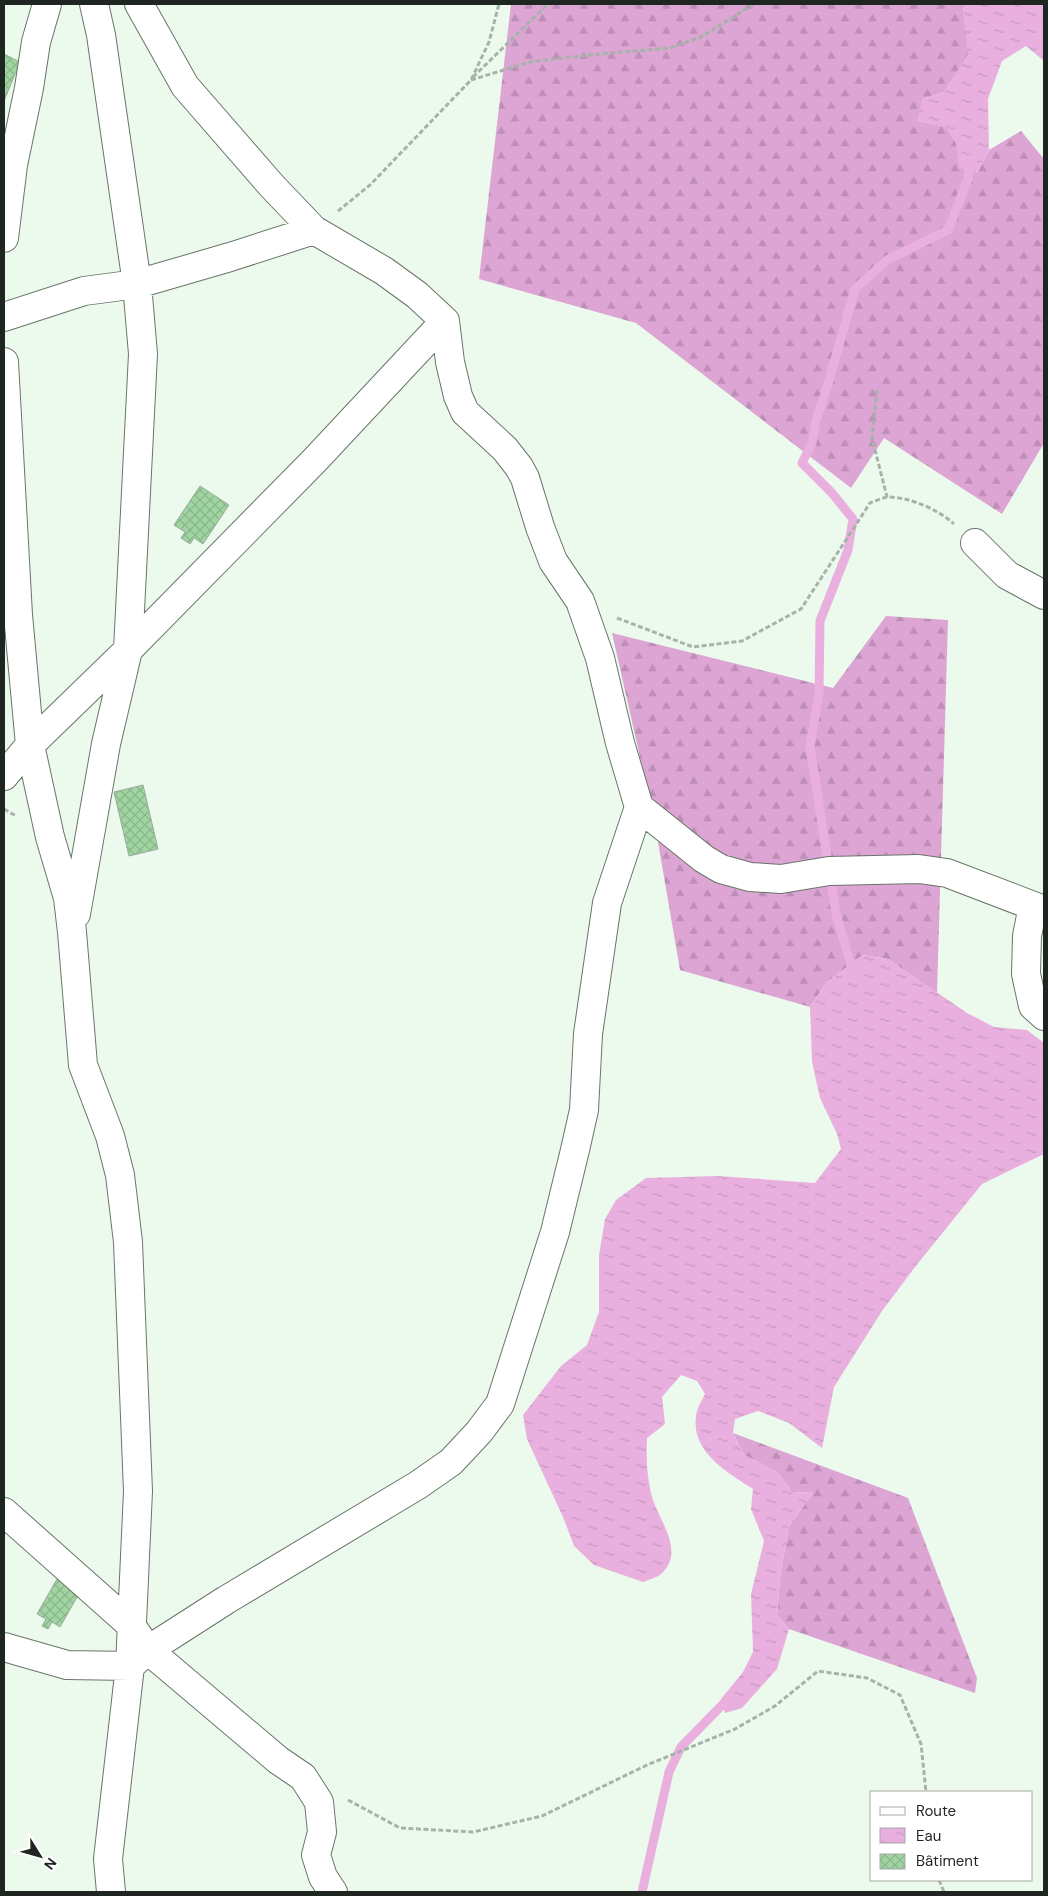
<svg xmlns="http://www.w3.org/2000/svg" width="1048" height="1896" font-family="'DM Sans',sans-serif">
  <defs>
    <pattern id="forest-firs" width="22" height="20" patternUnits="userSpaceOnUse" patternTransform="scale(1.25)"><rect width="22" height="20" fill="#dda5d4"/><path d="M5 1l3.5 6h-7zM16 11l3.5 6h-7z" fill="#bd8eb6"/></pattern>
    <pattern id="water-ripples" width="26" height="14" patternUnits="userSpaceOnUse" patternTransform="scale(1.25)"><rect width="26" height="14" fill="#e9b0df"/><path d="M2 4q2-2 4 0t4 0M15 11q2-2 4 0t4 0" fill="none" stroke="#c797bf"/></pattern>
    <pattern id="building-cross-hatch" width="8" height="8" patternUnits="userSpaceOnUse" patternTransform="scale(1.25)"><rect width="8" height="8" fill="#a0d5a2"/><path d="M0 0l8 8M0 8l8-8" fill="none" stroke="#89b78b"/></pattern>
  </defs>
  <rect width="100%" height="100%" fill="#ecfaed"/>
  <path fill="url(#forest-firs)" d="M511,4H967L963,9L969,54L944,92L923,99L918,121L947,127L956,143L977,173L989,150L1021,131L1044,159V443L1002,514L884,438L851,488L636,323L479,279Z
    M886,616L948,620L937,993L888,959L863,955L827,982L810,1007L680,970L654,819L612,633L833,688Z
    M733,1433L908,1498L977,1678L975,1693L789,1629L777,1615L780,1577L789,1526L813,1493L792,1492L777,1472L744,1455Z"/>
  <path fill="url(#water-ripples)" d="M967,4H1044V61L1026,46L1002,61L988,99L989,150L977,173L959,168L956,143L947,127L917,121L923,99L944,92L968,54L963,9Z
    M863,955L888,959L967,1013L994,1027L1027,1030L1044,1043V1154L982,1184L915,1267L882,1311L834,1387L822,1448L789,1423L758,1411L735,1419L733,1433L744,1455L777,1472L792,1492L813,1493L789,1526L780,1577L777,1615L789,1629L777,1669L742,1708L725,1713L721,1699L743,1672L753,1652L751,1594L764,1541L751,1509L753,1489C727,1472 691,1452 696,1416C697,1408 702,1400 705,1394L697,1381L681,1375L662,1397L665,1424L647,1438C646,1457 647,1481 653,1500C661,1523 685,1553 661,1574C656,1578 648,1580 643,1582L594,1565L574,1546L563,1517L527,1439L523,1415L561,1366L587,1345L599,1312V1255L605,1219L616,1200L646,1178L718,1176L815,1183L841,1149L837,1134L820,1098L812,1062L810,1007L827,982Z"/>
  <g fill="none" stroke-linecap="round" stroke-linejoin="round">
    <path stroke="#e9b0df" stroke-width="9" d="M854,975L836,914L810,746L819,693L820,621L848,550L853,519L832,493L802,463L812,443L816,421L828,384L855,289L887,260L948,230L968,179L970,159
      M642,1892L669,1772L681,1747L729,1698"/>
  </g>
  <path fill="url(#building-cross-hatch)" stroke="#9daa9d" d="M4,54L20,62L4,101Z
    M200,486L229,505L203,544L194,538L190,544L181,538L185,532L174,525Z
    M143,785L158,849L129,856L114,792Z
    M57,1579L80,1592L60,1627L52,1622L48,1629L42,1626L46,1619L37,1614Z"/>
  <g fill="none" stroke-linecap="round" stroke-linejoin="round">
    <defs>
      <path id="minor" d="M139,4L185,86L272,186L314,230
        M4,238L13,165L29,88L36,42L47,4
        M4,317L84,291L137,284L230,257L314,230L384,271L417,295L445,321L450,362L458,396L465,412L505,449L519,467L525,478L540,527L553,561L580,601L600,658L620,743L639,807L607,903L588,1034L584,1110L575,1150L555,1232L500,1404L479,1432L451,1462L418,1485L226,1600L148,1650L130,1666L67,1665L4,1647
        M4,362L18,615L30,745L50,837L68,898L72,932L83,1065L110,1136L120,1175L128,1242L138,1491L130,1666L108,1859L111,1892
        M975,543L1007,575L1044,595
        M4,776L30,745L128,650L315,460L445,321
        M639,807L704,859L721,869L750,877L781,879L829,871L919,869L947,873L1044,910
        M1033,906L1027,936L1026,974L1033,1006L1044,1016
        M76,914L106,744L128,650L143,354L137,284L101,35L94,4
        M4,1512L131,1625L148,1650L278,1760L303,1777L319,1802L322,1832L316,1855L323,1877L333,1892"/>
    </defs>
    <use href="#minor" stroke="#697569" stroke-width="30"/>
    <path stroke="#a7b3a8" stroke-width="3" stroke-dasharray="5 2.5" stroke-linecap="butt" d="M473,77L548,4
      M471,80L530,62L589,55L670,48L701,37L754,4
      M338,211L370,185L471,80L489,42L499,4
      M877,390L872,438L887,497
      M617,618L693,647L742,641L801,609L870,503C876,501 883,497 889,497C912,498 937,509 954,524
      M4,809L16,816
      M348,1800L400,1828L473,1832L542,1816L647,1765L735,1729L775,1706L818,1671L867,1678L900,1695L921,1744L926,1792
      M939,1880L944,1892"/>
    <use href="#minor" stroke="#fff" stroke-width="28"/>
  </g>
  <rect width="1048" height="1896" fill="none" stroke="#1f2520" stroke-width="10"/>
  <rect x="870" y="1791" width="162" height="90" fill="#ffffff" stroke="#a5a8a6"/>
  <rect x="880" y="1807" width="25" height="8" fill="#ffffff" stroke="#a5a8a6"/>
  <text x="916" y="1816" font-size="15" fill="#1f2520">Route</text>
  <rect x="880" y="1828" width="25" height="15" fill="url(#water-ripples)" stroke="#a5a8a6"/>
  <text x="916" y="1841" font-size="15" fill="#1f2520">Eau</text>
  <rect x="880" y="1854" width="25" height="15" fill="url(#building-cross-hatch)" stroke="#a5a8a6"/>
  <text x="916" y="1866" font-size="15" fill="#1f2520">Bâtiment</text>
  <g transform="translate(40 1856) rotate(127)" stroke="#ffffff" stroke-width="4" paint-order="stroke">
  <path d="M0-4L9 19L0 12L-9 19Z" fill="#1f2520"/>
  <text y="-8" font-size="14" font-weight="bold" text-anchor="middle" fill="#1f2520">N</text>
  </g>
</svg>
